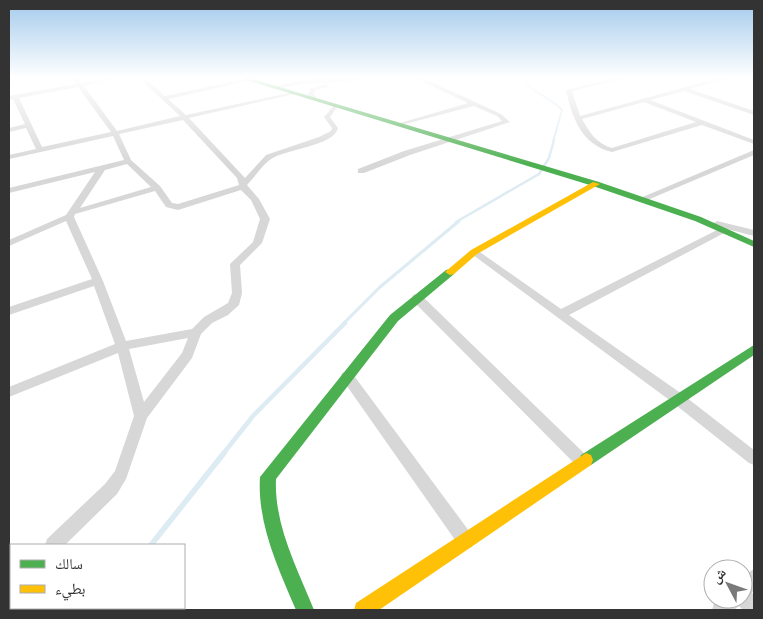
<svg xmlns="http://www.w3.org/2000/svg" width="763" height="619" font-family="'Titillium Web','Noto Naskh Arabic',sans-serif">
  <rect width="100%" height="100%" fill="#fff"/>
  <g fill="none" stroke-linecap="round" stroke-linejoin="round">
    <path stroke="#ddebf3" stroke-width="2" d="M528,78L525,83C536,94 552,98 562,110L553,142"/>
    <path stroke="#ddebf3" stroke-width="2.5" d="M456,222L539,174L549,158L554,140"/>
    <path stroke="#ddebf3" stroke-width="3" d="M343,324L380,287L459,221"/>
    <path stroke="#ddebf3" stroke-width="4.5" d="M223,454L253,416L345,323"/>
    <path stroke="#ddebf3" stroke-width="5.5" d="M151,545L224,453
      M99,610L101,608"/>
    <path fill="#d7d7d7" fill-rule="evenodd" d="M9,78H22L9,82Z
      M72,78H78L81,83L107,78H119L84,86L117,131L180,116L139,78H145L165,96L249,78L252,80L168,99L186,115L294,92V94L189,118L245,178L266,155L319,137L331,131L332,128L324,117L335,104L338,106L330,117L338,128C334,146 286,149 271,159C262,165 255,177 247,185L259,199L270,219L262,243L240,265L242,293L239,305L228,315L212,323L201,334L192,358L147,418L126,479L117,494L65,545H45L47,539L105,484L115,471L134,416L118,353L9,397V387L115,344L94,286L9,315V307L92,279L66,221L9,246V240L66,215L95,172L9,193V188L124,160L113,136L9,159V155L36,149L26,128L9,132V128L25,124L13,99L9,100V96L76,84ZM78,87L111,132L42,147L19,98ZM183,120L237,178L239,185L178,204L172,203L160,186L131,160L119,134ZM127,164L151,187L80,208L105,170ZM241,190L251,200L260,219L253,242L230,264L232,293L228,303L204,317L192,329L126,341L103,281L74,217L75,214L155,191L166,207L178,210ZM188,338L182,353L144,402L129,349Z
      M343,78L358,79L355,81L303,84L274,89L271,87L303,80Z
      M415,78H423L501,114L510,122L410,155L364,173H358V169L404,151L502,121L497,116L474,106L397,126V124L468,103Z
      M615,78H625L572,91L580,116L719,78H728L690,89L754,111V115L684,91L650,100L754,140V144L702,125L612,152C582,145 572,118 566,90ZM644,102L696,122L612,148C597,144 589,132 582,119Z
      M326,84L328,87L315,90L314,94L317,99L312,100L308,94L311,88Z
      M754,150V155L645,201L642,202L638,199Z
      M717,221L754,230V236L727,229L726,232L569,315L682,394L754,450V465L749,463L672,402L469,252L471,250H477L561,309L721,228L712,224Z
      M417,294L421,295L587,456L589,461L587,466L582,468L577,466L413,301L412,298L413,295Z
      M347,371L352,373L472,535L474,541L472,547L466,549L460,547L342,379L341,376L342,373Z
      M754,569V590L752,593L754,595V610H743L739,606L734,610H712L714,603L719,599H743V576Z
      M11,574V593L9,594V575Z"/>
    <path fill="#4caf50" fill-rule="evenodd" d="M240,78H249L599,182L701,217L754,241V247L695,221L593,186Z
      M450,269L455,272L454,274L398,321L276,479C274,525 297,568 314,610H296C278,568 257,523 260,477L390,315L446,270Z
      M754,345V355L591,465L586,467L581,465L579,460L581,455Z"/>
    <path fill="#ffc107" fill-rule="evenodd" d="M593,182L600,184L477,254L454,274L450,275L445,272L471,250Z
      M586,453L591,455L593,460L591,465L379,610H354L356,603Z"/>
  </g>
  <linearGradient id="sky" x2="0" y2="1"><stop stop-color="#a3caec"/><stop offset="0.47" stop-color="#fff"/><stop offset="1" stop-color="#fff" stop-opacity="0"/></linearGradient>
  <rect width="763" height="165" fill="url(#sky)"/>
  <rect width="763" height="619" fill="none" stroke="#333333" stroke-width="20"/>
  <rect x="10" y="544" width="175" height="65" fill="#ffffff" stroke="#adadad"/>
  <rect x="20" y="560" width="25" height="8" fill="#4caf50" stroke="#adadad"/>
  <text x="55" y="569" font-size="15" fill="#333333">سالك</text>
  <rect x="20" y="585" width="25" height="8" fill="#ffc107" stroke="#adadad"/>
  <text x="55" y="594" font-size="15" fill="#333333">بطيء</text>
  <g transform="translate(728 584) rotate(311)"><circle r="24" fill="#ffffff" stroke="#adadad"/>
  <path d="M0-4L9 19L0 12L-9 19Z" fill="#7a7a7a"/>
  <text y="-8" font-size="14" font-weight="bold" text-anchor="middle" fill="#333333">ش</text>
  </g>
</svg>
